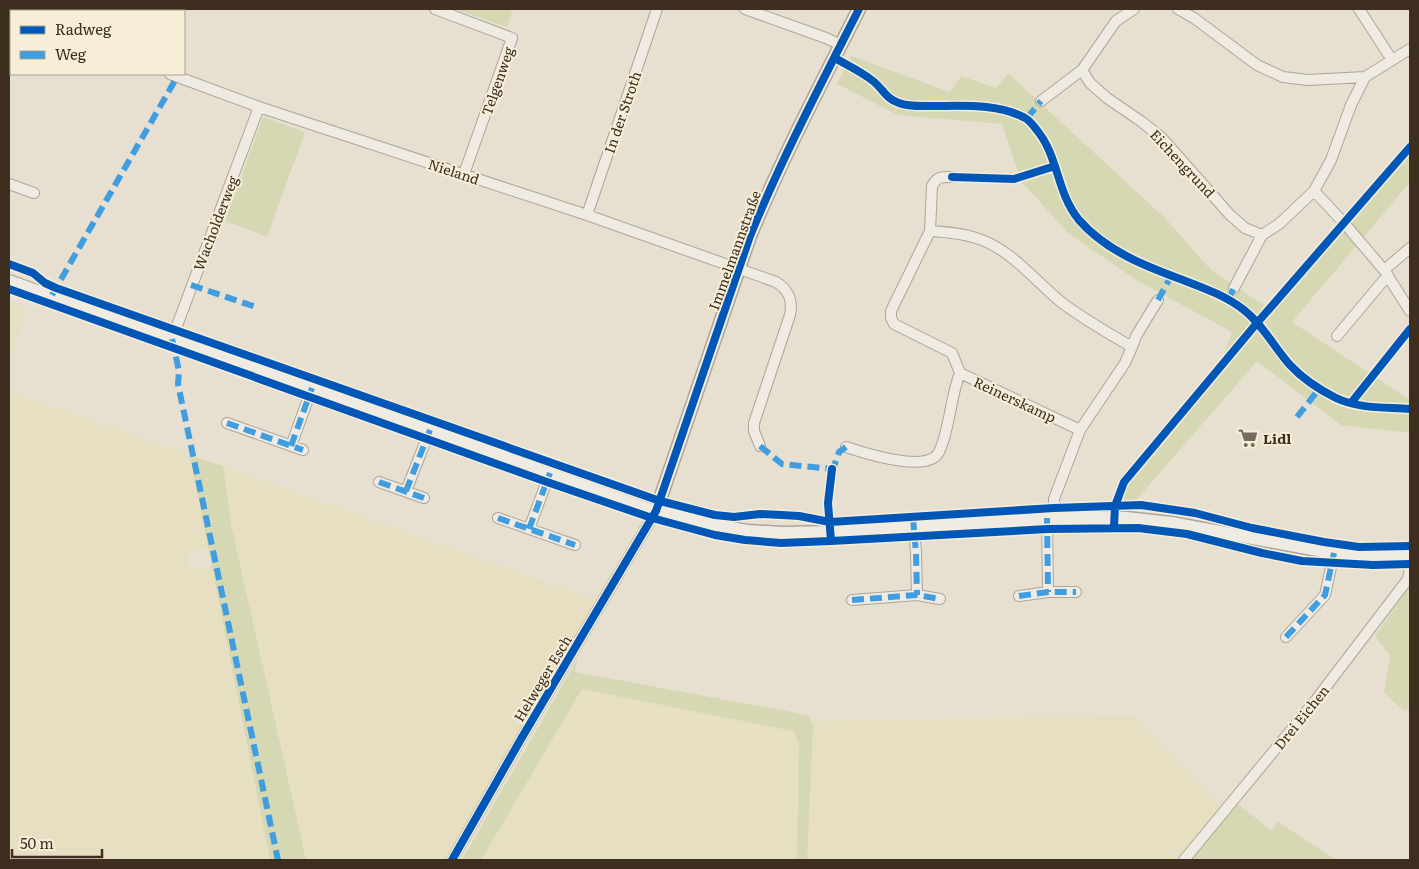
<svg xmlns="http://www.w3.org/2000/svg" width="1419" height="869" font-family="Literata,serif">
  <rect width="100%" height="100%" fill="#e7e0d1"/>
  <path fill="#e6dfc2" d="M9,304L27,307L12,353L9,356Z
    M9,391L190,455L208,547L186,552L191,570L212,566L270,860H9Z
    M223,466L598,601L447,860H306L231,524Z
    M582,689L794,731L799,743L797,860H481Z
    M1135,716L1225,811L1184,860H807L813,727L810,721Z"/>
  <path fill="#d6d7b3" d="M454,9H513L507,27Z
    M851,56L950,92L961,76L996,88L1008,73L1165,218L1211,270L1271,310L1410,150V182L1292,322L1410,400V433L1341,425L1257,361L1130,507L1116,505L1125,476L1222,360L1232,332L1138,281L1069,234L1021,181L1002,124L898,115L837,84Z
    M263,117L305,132L267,237L225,221Z
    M190,455L223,466L231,524L306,860H270Z
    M1410,586V709L1404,711L1384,693L1390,656L1375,636Z
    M578,658L575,672L808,715L813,726L807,860H797L799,743L793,731L582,689L481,860H462Z
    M1234,801L1271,830L1278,822L1337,860H1184Z"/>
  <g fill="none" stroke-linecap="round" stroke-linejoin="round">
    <defs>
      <path id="minor" d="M435,9L512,38L464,174
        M745,9L826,38L841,45
        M1178,9L1194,18L1257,65L1283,77L1308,80L1365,77L1410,49
        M1359,9L1392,60
        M129,11L130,9
        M9,12L11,13
        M1082,70L1090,83L1107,98L1142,122L1162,138L1230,215L1245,228L1262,235L1279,224L1314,191L1331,160L1351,105L1365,77
        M170,74L259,107L587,215L776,282C789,290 793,300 790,315L754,423V431L760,446
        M1041,101L1082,70L1116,21L1134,9
        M952,177C942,177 937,176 932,186L930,231C946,232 961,233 976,238C1010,248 1034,280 1061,302C1083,319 1108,333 1132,347L1125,363L1080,430L1054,499L1055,518
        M9,184L34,193
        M1314,191L1344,223L1384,270L1410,311
        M587,215L657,9
        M930,231L891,311V318L894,324L952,353L960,373L1080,430
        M1384,270L1410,248
        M9,280L656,511L521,739L452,860
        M1234,288L1262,235
        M1337,336L1388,275
        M172,339L259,107
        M1132,347L1136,336L1158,300
        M227,423L303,450
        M291,446L312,388
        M846,447C864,453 928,474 939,452C950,429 950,398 960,373
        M379,482L424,498
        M406,491L430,430
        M498,518L575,545
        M1047,518L1048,592
        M914,527L916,553L917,595
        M529,529L550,473
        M1019,596L1048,592H1076
        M852,600L917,595L940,599
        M1286,637L1325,595L1334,553
        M1184,860L1315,701L1408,579L1410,568"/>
      <path id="tertiary" d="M859,9C821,84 782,158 750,236L656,511L715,525L747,531L783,533L831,532L1047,518H1126L1171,523L1334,553L1376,557L1410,555"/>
    </defs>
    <use href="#minor" stroke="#ada599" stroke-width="12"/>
    <use href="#tertiary" stroke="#ada599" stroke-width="15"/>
    <use href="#minor" stroke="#efebe3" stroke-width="10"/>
    <use href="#tertiary" stroke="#efebe3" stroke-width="12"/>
    <path stroke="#3f9de0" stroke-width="6" stroke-dasharray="12 6" stroke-linecap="butt" d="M1027,118L1041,101
      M191,285L256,307
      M52,295L177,77
      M1158,300L1171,276
      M1228,300L1234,288
      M172,339L179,371L178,384L278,860
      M1297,417L1319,389
      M227,423L303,450
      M291,446L312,388
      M760,446L782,464L832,469
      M832,472L839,452L846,447
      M379,482L424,498
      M406,491L430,430
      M498,518L575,545
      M913,518L916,553L917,595
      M1047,518L1048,592
      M529,529L550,473
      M1019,596L1048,592H1076
      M852,600L917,595L940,599
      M1286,637L1325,595L1334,553"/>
    <defs>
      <path id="cycleway" d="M835,58C847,65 862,72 873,81C883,89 886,99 899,103C909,107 921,106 932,106C962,106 998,103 1025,118C1029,120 1033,125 1036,129C1059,156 1056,192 1079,220C1106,251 1145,266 1183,280C1204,288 1226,296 1244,310C1263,325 1274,347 1290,365C1302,378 1320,390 1336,398C1359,409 1386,407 1410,409
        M952,177L1014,179L1055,166
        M9,264L33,273L45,283L56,288L660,501L715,515L734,517L760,514L782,515L799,516L830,522L1054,508L1141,505L1195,513L1252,528L1324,542L1359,547L1410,546
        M9,289L547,482L652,518L715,535L745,540L781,543L831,541L1048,529L1138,528L1187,534L1262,553L1302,561L1373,565L1410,564
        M1351,403L1410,329
        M1114,527L1115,506L1124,482L1257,323L1410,147
        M831,541L828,503L832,469
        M452,860L521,739L656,511L750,236C782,158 821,84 859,9"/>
    </defs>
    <use href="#cycleway" stroke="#f7eed8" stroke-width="11"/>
    <use href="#cycleway" stroke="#0057b8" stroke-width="8"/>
  </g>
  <defs>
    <symbol id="supermarket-bare" viewBox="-9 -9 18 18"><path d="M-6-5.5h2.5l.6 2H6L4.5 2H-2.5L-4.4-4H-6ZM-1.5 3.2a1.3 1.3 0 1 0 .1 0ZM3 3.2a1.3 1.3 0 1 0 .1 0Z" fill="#786c5e" stroke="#f7eed8" stroke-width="2.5" paint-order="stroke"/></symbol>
  </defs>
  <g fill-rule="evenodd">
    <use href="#supermarket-bare" x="1234" y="424" width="28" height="28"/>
  </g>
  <g text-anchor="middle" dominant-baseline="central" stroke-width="4" stroke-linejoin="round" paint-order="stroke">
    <g font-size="14" fill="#3d2e20" stroke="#f7eed8">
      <text transform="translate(497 81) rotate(-71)">Telgenweg</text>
      <text transform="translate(622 112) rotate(-71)">In der Stroth</text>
      <text transform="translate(1183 163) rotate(47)">Eichengrund</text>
      <text transform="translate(454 171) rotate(18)">Nieland</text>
      <text transform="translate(215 223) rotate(-69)">Wacholderweg</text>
      <text transform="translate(734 250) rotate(-70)">Immelmannstraße</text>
      <text transform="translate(1015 399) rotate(25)">Reinerskamp</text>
      <text transform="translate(542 678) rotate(-59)">Helweger Esch</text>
      <text transform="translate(1301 717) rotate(-51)">Drei Eichen</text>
    </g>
    <g font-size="14" font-weight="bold" fill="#3d2e20" stroke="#f7eed8" text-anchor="start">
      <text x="1263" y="438">Lidl</text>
    </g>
  </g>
  <rect width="1419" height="869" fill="none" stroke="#3d2e20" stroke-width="20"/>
  <rect x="10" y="10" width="175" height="65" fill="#f7eed8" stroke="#ada18e"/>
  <rect x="20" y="26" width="25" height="8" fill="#0057b8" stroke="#ada18e"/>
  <text x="55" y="35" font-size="15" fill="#3d2e20">Radweg</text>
  <rect x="20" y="51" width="25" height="8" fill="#3f9de0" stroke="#ada18e"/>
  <text x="55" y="60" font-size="15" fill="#3d2e20">Weg</text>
  <path d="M12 849v8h90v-8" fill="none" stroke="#3d2e20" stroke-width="2.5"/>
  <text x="20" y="849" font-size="15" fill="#3d2e20" stroke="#f7eed8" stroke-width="4" paint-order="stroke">50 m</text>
</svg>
